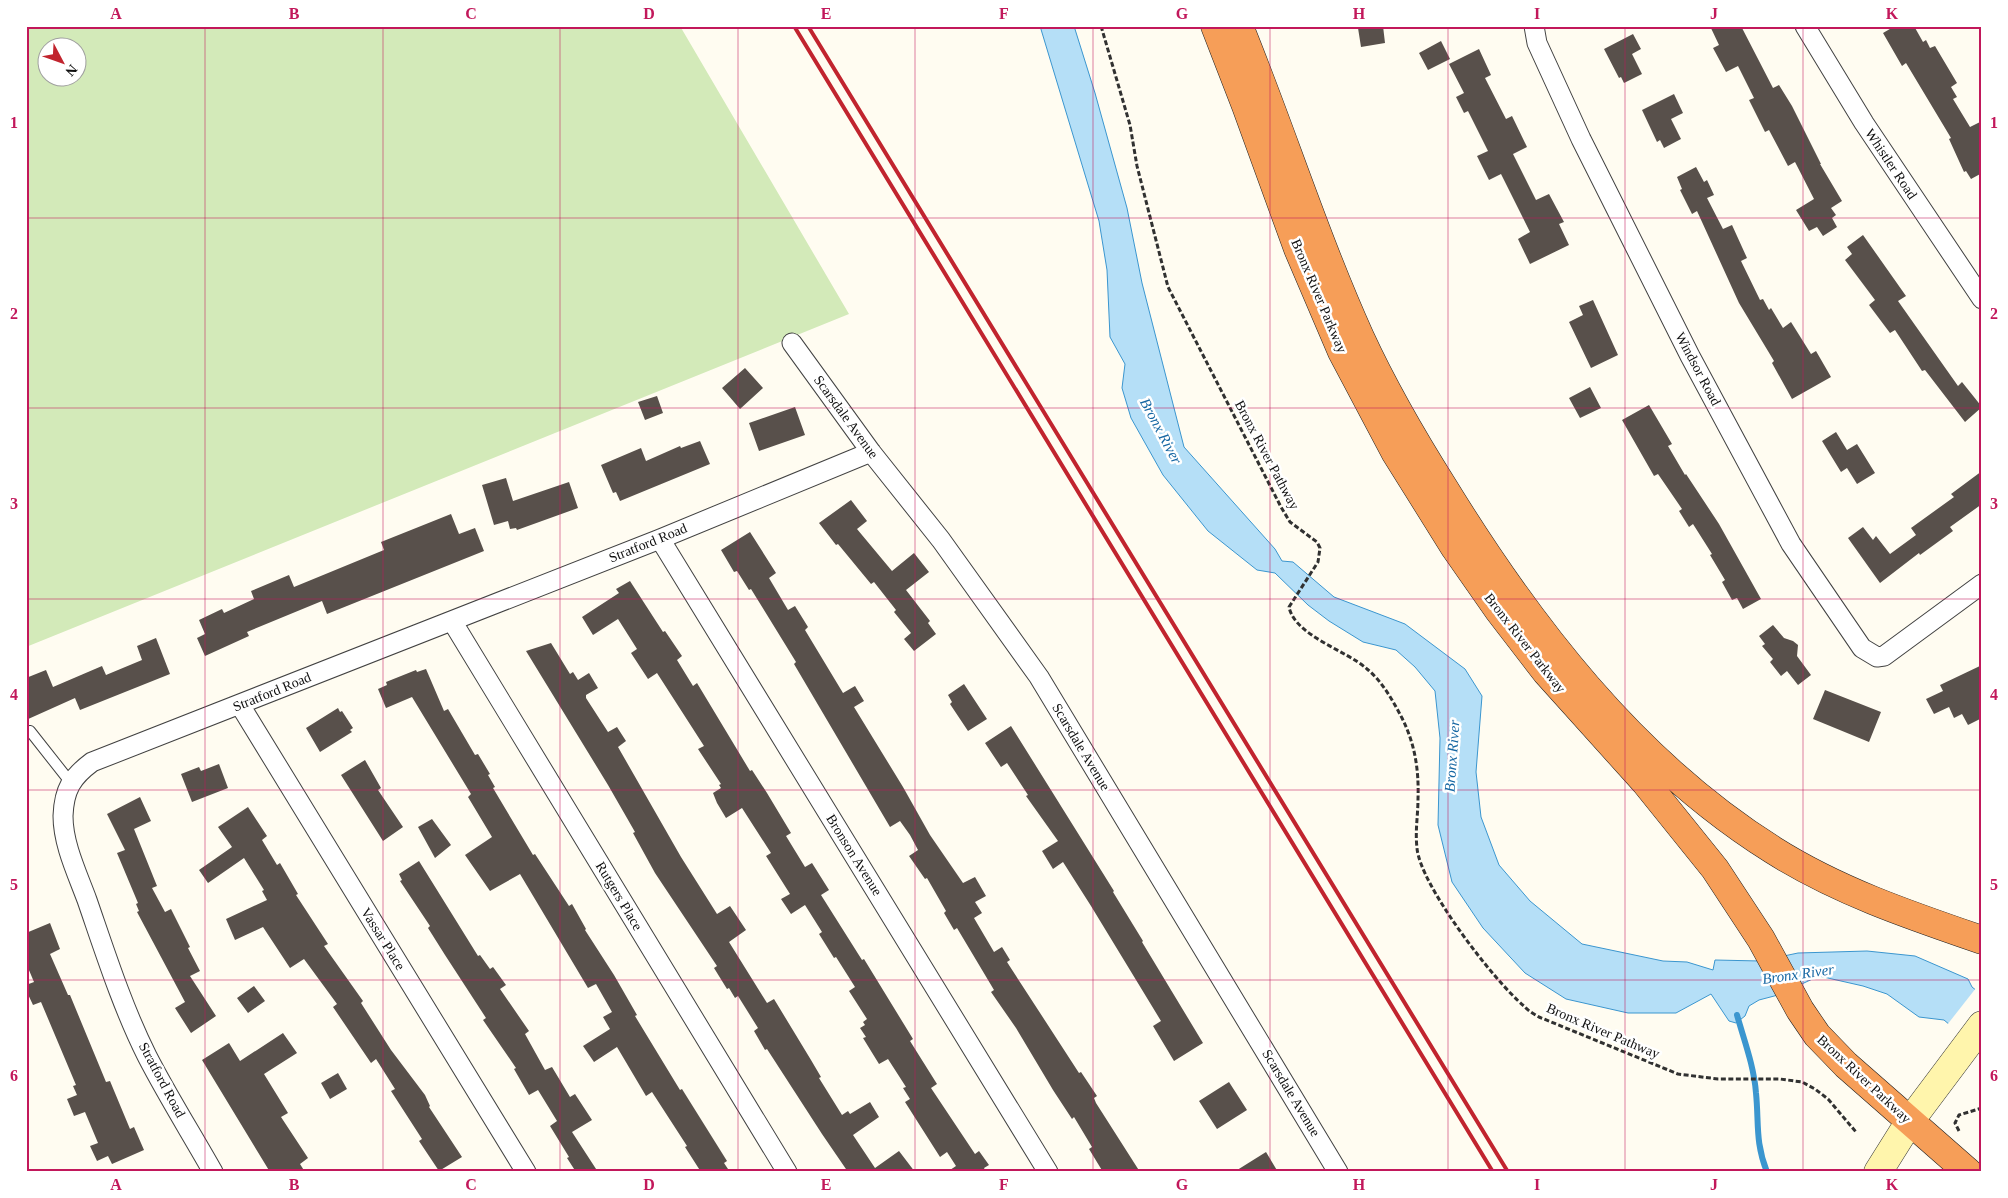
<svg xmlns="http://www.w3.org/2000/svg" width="2008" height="1198" font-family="Georgia,serif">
  <rect width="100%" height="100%" fill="#fffcf1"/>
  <path fill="#d3eab9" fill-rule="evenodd" d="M26,26H680L849,314L26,647ZM48,48H78V78H48Z"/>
  <path fill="#b5dff7" stroke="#3b96cf" d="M1040,26H1074L1095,93L1127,208L1142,283L1184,447L1275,549L1282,561L1293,562L1334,597L1405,624L1465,669L1482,696L1476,772L1481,817L1499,865L1530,901L1582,944L1663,961L1687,962L1713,970L1715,960L1760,961L1798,953L1867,951L1915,956L1968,979L1972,987L1982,995V1052L1944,1020L1919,1017L1887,994L1863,986L1819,976L1778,995L1759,1000L1749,1006L1745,1016L1736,1023L1729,1021L1711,994L1676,1013H1628L1566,999L1525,973L1483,928L1452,882L1438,825L1440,738L1435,691L1415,667L1396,650L1363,642L1329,621L1308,605L1275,573L1257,570L1208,531L1163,475L1131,418L1122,388L1125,364L1110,337L1107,270L1099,221Z"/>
  <path fill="#fffcf1" d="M1976,988L1982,992V1054L1947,1025Z"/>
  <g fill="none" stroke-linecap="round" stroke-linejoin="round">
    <path stroke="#3b96cf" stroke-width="6" d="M1737,1015C1744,1040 1754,1066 1756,1093C1759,1123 1755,1142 1767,1172"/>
  </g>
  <path fill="#58504b" d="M1371,26H1383L1385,43L1361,47L1358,28Z
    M1710,26H1741L1773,88L1779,85L1792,106L1821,164H1820L1842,201L1831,208L1836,215L1832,218L1837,227L1823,236L1817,227L1809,231L1796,210L1814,199L1795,162L1788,166L1769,130L1765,132L1749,100L1754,98L1738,66L1726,72L1713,48L1719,45Z
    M1895,26H1914L1923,42L1926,40L1930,48L1935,46L1957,83L1951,87L1957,97L1953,99L1970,127L1982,121V173L1971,179L1966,171L1964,172L1949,139L1951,138L1906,63L1902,66L1883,33Z
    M1633,34L1641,49L1632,54L1642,74L1624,83L1621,77L1619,78L1604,49Z
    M1441,41L1450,59L1428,70L1419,53Z
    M1479,49L1491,75L1485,78L1506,119L1512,116L1527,147L1513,154L1536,200L1549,194L1564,222L1559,224L1569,245L1530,264L1518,239L1530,232L1501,174L1489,180L1477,156L1488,151L1468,111L1464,113L1456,97L1464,93L1449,64Z
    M1674,94L1683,113L1671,119L1681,139L1664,148L1660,140L1657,142L1642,110Z
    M1696,167L1704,182L1707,180L1714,195L1707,198L1723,229L1732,225L1747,258L1741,261L1760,300L1763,299L1769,310L1771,308L1783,328L1791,322L1811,354L1816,351L1831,377L1792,399L1772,363L1774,361L1739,303L1697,211L1692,214L1680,190L1682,189L1677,177Z
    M1863,235L1906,296L1898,301L1958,386L1962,382L1982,407L1965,422L1925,370L1922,371L1895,330L1890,333L1869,305L1875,300L1845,260L1852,254L1847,247Z
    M1593,300L1618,355L1591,368L1569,322L1583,315L1579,306Z
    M745,368L763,388L740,409L722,388Z
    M1590,387L1601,408L1580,418L1569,398Z
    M657,396L663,413L645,420L638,402Z
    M1649,405L1672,444L1668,446L1685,475L1686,474L1719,524L1761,599L1743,609L1737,598L1732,600L1722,582L1725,580L1710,555L1712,554L1693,524L1689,527L1679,511L1682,509L1658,474L1654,476L1622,420Z
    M795,407L805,435L759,451L749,423Z
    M1836,432L1847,450L1857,444L1875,473L1857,484L1847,468L1841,472L1822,441Z
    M700,441L710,464L620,501L616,492L613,493L601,465L641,448L646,461L680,446L681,448Z
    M1982,471V504L1950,527L1953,531L1920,555L1919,553L1880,583L1848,538L1863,527L1873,540L1876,536L1890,554L1916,535L1911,528L1954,497L1951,494Z
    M506,478L513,501L569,482L578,508L517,530L516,528L510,529L508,521L494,525L482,485Z
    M851,500L867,521L857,529L892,571L914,553L929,572L906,590L930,621L928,623L936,634L914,651L904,639L911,633L894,612L896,610L874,582L871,584L838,544L836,545L819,523Z
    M451,514L459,534L475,528L484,551L327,614L322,601L247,632L249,636L205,656L197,638L205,634L199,620L222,609L224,613L254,599L251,591L289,575L294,587L384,550L381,542Z
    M750,532L776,573L769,578L788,610L795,606L808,627L805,630L843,693L855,686L864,701L854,707L903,787L930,835L963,883L975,877L986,896L975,902L982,913L974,918L994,952L1002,947L1010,960L1007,962L1079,1073L1081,1072L1097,1096L1094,1098L1096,1103L1140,1172H1103L1089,1149L1092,1147L1074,1117L1072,1119L1053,1090L1016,1028L991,992L994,990L957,928L954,930L944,913L946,911L927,878L925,879L909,856L918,850L910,835L900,821L890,827L794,664L796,662L751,589L749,590L737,571L734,572L721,550Z
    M630,581L663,632L665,631L682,656L677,660L693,686L697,683L750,771L752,770L767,793L791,833L786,836L805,867L812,863L829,890L821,895L862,960L864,959L913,1039L910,1041L937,1084L931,1088L975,1154L979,1151L989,1165L984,1168L986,1172H947L956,1166L947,1152L940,1157L905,1102L910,1099L903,1088L906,1087L888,1059L879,1064L863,1038L866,1037L860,1028L865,1025L863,1022L867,1019L849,991L855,987L836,957L834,958L819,934L822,932L805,905L791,914L781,899L790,894L766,856L771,853L742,808L726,818L717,803L713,793L721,788L719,785L721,784L698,749L704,746L657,673L648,679L631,653L637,649L618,619L593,635L582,617L619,593L616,589Z
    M1773,625L1784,638L1793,641L1798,645L1797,656L1811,675L1798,685L1787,671L1781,676L1770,662L1773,659L1762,646L1765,644L1759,636Z
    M156,638L170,674L80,710L75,698L26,720V678L46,670L53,687L102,666L106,675L142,660L137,646Z
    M551,643L570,674L573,672L578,680L589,673L598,688L586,695V698L608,732L617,727L626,741L618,747L681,857L717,914L730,906L746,930L729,942L767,1003L774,999L811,1060L821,1077L819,1078L842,1115L848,1111L850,1114L870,1102L879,1117L853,1135L875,1168L899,1151L915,1172H848L822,1134L767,1049L765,1050L754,1031L758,1028L738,996L735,998L729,988L727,989L714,968L717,966L655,873L633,833L635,832L608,785L526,651Z
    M1982,665V718L1968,725L1962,714L1954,718L1949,707L1934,714L1926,699L1943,691L1940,685Z
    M426,669L444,711L448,709L475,755L478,754L490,774L488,775L495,787L493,788L533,855L535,854L569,906L572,904L586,929L585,930L614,975L637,1015L635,1016L680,1090L682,1089L727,1161L724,1163L730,1172H701L685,1147L687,1146L652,1092L646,1096L617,1047L594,1062L583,1046L610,1029L603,1017L612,1012L596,984L588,988L520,874L490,891L465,855L492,837L468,797L471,794L412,697L386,708L378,689L387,685L386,682L416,670L417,672Z
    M964,684L987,719L968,731L950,704L952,702L948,695Z
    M1825,690L1881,712L1869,742L1813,719Z
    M338,708L340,712L342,711L353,728L350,730L352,732L320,752L306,728Z
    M1011,726L1114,891L1113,892L1143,941L1142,942L1203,1043L1174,1061L1153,1026L1161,1021L1091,906L1063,862L1053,869L1042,851L1058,841L1026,796L1028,795L1007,763L1001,767L985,743Z
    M365,760L381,788L378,790L403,827L383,841L341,775Z
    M219,764L228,788L192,802L181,774L199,767L201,771Z
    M140,797L151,821L134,829L157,886L152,888L165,912L171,909L190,947L188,948L200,971L190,976L216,1016L191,1033L175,1008L185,1002L137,912L139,911L136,904L138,903L117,853L125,850L107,814Z
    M248,807L267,836L262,840L277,865L280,863L298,894L296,895L328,944L324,946L363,1001L361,1003L391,1050L425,1095L430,1106L429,1107L462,1157L439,1171L419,1141L422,1139L391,1091L395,1089L376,1059L371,1063L333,1007L337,1004L304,959L290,968L263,927L235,940L226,919L267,900L262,891L264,890L244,858L208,883L199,870L232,847L218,827Z
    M432,819L451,845L435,858L418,827Z
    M419,861L478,956L480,955L490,969L493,967L506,985L500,989L529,1031L525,1034L545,1070L552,1067L570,1097L575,1094L592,1120L572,1132L598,1172H576L567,1158L569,1157L550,1126L557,1121L538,1090L529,1095L514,1069L516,1068L483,1020L486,1018L445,955L428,928L430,926L400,881L402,880L399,874Z
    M50,923L60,949L50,954L68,995H70L106,1082L110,1081L130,1129L134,1127L144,1150L112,1164L108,1156L97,1161L90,1146L98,1143L85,1112L74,1116L67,1099L77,1095L73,1086L76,1085L41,1002L33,1005L26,990V985L34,982L26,963V933Z
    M254,986L265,1001L248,1013L237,998Z
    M283,1033L297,1053L264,1074L288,1113L281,1117L308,1158L300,1164L305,1172H270L202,1060L229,1043L240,1061Z
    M338,1073L347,1089L330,1099L321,1083Z
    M1229,1082L1247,1110L1217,1129L1199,1101Z
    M1266,1152L1278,1172H1234Z"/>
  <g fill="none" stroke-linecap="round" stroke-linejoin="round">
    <defs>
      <path id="lane" d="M30,731L71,783"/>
      <path id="street" d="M1534,26L1537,43L1581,139L1690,356L1791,544L1862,648L1877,657L1884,656L1982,584
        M1805,26L1864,123L1982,299
        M792,343L871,452L941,540L1039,677L1338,1172
        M660,539L1048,1172
        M452,621L787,1172
        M240,705L526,1172
        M213,1172C191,1133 167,1095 147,1056C122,1006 105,952 87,900C77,873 63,844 63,816C64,789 72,777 92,762L660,539L871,452"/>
      <path id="secondary" d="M1878,1172L1910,1121L1982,1025"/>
      <path id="highway" d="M1215,26L1246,106L1298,249L1342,352L1395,452L1455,548L1499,611L1546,672L1645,782L1715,869L1761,939L1800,1010L1817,1035L1846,1065L1968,1172
        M1239,26C1281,129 1314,235 1360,337C1384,389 1413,439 1444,488C1529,626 1633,762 1773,850C1838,891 1909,915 1982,940"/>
    </defs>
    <use href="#lane" stroke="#424242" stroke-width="12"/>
    <use href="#street" stroke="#424242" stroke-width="21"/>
    <use href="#secondary" stroke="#313131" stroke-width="29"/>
    <use href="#highway" stroke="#202020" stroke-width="29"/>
    <path stroke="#313131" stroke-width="3" stroke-dasharray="5 2.5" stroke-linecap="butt" d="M1101,26L1130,125L1137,166L1168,287L1281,507L1290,522L1317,542L1320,548L1318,562L1289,607C1295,636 1346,650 1367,669C1382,681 1393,701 1402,718C1415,744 1419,770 1418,799C1418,815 1415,831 1417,848C1420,885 1494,981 1524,1006C1528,1011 1534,1014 1539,1017L1678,1074L1718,1079H1780L1802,1082L1815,1089L1828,1099L1856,1132
      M1959,1131L1955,1123L1959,1115L1982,1108"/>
    <use href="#lane" stroke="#fff" stroke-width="10"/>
    <use href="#street" stroke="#fff" stroke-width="19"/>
    <use href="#secondary" stroke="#fff5ac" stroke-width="28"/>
    <use href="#highway" stroke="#f69e58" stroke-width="28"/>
    <path stroke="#c1242e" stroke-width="4" d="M794,26L1493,1172
      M808,26L1508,1172"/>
  </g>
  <path fill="none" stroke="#c2185b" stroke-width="1" stroke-opacity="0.55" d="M205,26V1172M383,26V1172M560,26V1172M738,26V1172M915,26V1172M1093,26V1172M1270,26V1172M1448,26V1172M1625,26V1172M1803,26V1172M26,218H1982M26,408H1982M26,599H1982M26,790H1982M26,980H1982"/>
  <g text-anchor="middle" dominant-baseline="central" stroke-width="5" stroke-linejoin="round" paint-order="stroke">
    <g font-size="14" fill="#0f0f0f" stroke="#fff">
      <text transform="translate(1891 164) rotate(56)">Whistler Road</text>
      <text transform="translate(1319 296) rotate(67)">Bronx River Parkway</text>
      <text transform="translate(1698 369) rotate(62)">Windsor Road</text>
      <text transform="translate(846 417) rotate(54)">Scarsdale Avenue</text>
      <text transform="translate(1267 455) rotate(62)">Bronx River Pathway</text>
      <text transform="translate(648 543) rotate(-22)">Stratford Road</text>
      <text transform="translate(1525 643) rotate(52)">Bronx River Parkway</text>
      <text transform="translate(272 692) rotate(-22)">Stratford Road</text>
      <text transform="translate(1081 747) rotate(59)">Scarsdale Avenue</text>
      <text transform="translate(854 855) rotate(58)">Bronson Avenue</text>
      <text transform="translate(619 896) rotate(59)">Rutgers Place</text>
      <text transform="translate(383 939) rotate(58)">Vassar Place</text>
      <text transform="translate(1603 1031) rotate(23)">Bronx River Pathway</text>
      <text transform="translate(1864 1079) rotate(43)">Bronx River Parkway</text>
      <text transform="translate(162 1080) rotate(62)">Stratford Road</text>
      <text transform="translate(1291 1093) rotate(59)">Scarsdale Avenue</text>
    </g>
    <g font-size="15" font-style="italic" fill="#1667a3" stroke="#fff">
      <text transform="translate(1161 431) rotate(62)">Bronx River</text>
      <text transform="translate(1452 756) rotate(-86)">Bronx River</text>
      <text transform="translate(1798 974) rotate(-8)">Bronx River</text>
    </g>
  </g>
  <rect width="2008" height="1198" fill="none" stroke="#ffffff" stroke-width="55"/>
  <g transform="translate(62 62) rotate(131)"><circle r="24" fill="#ffffff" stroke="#9f9f9f"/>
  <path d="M0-4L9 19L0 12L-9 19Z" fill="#c1242e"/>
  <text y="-8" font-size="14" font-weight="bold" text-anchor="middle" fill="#0f0f0f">N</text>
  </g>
  <rect x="28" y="28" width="1952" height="1142" fill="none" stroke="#c2185b" stroke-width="2"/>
  <g font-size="16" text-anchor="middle" font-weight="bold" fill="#c2185b">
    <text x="116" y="19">A</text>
    <text x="294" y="19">B</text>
    <text x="471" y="19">C</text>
    <text x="649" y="19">D</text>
    <text x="826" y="19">E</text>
    <text x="1004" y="19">F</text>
    <text x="1182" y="19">G</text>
    <text x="1359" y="19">H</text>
    <text x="1537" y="19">I</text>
    <text x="1714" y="19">J</text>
    <text x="1892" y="19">K</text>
    <text x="14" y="128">1</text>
    <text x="1994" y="128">1</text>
    <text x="14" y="319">2</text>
    <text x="1994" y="319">2</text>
    <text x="14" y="509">3</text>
    <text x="1994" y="509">3</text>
    <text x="14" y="700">4</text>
    <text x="1994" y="700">4</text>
    <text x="14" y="890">5</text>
    <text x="1994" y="890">5</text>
    <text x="14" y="1081">6</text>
    <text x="1994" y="1081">6</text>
    <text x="116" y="1190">A</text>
    <text x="294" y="1190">B</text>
    <text x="471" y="1190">C</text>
    <text x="649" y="1190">D</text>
    <text x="826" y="1190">E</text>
    <text x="1004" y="1190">F</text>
    <text x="1182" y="1190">G</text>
    <text x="1359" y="1190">H</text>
    <text x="1537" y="1190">I</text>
    <text x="1714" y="1190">J</text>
    <text x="1892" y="1190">K</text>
  </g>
</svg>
